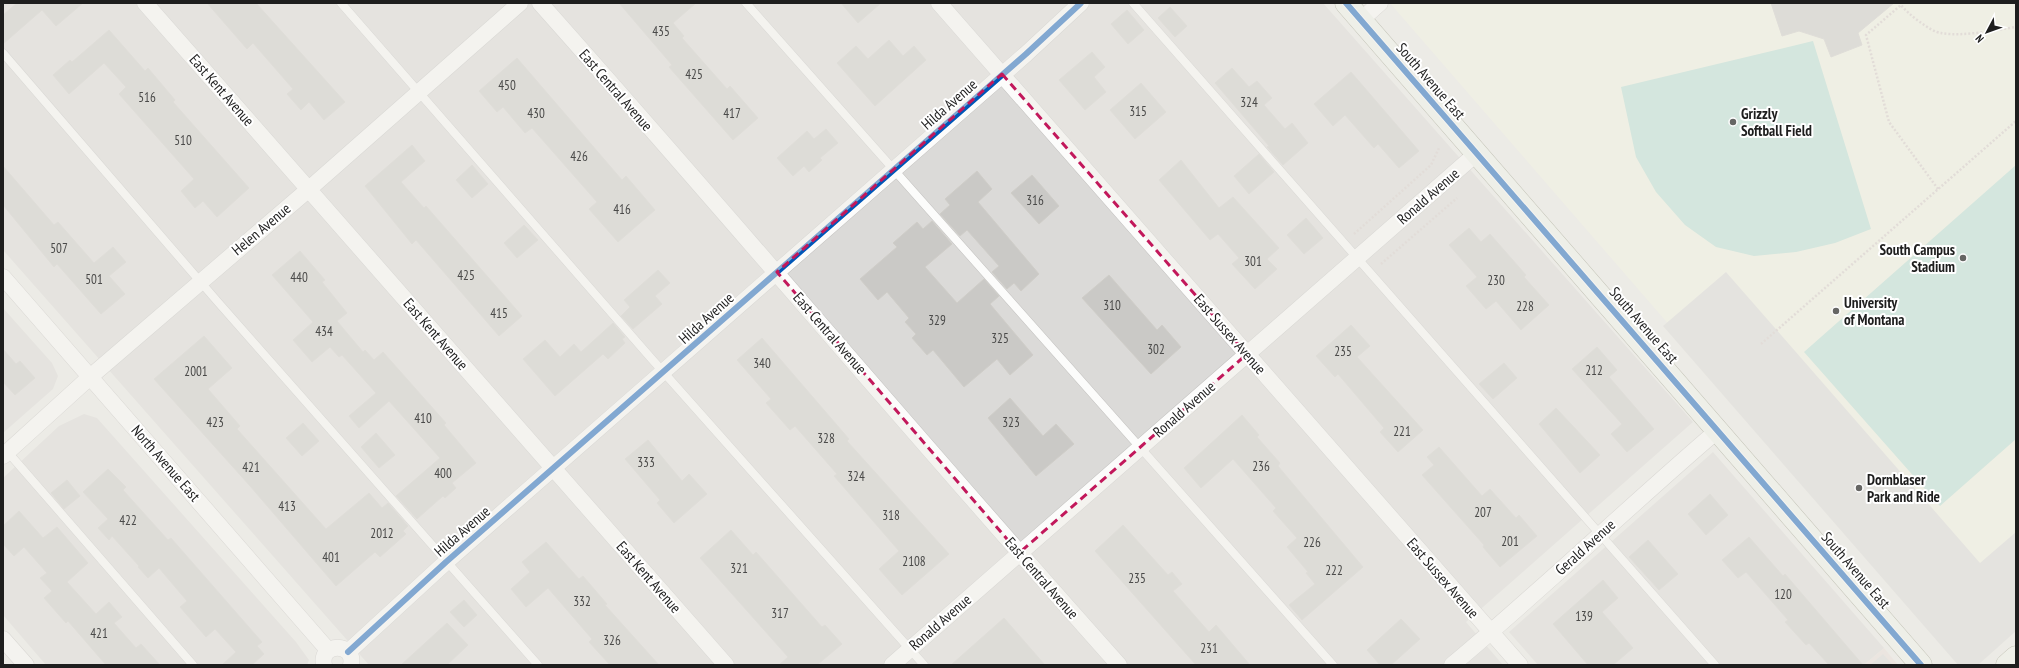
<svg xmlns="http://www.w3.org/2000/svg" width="2019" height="668" font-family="'PT Sans Narrow',sans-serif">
  <rect width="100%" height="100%" fill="#ecebe6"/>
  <path fill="#dbdad8" d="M3,3H1323L1693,422L1466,622L1503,665H369L3,250Z
    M3,308L52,363L58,376L53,389L3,433Z
    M84,414L97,418L296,642L309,660L307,665H46L3,615V478L59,426Z
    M1713,452L1884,648L1864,665H1538L1509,632Z"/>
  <path fill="#e9ded9" d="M1884,648L1898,665H1864Z"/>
  <path fill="#f2f4e2" d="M1390,3H2016V618L1946,644Z"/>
  <path fill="#dadad8" d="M1726,272L1980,563L2016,532V631L1978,665H1958L1663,326Z
    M1883,654L1893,665H1870Z"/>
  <path fill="#b6dfd4" d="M1813,41L1871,229L1835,243L1796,252L1754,256L1716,247L1685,225L1656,192L1636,157L1621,87Z
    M2016,165V439L1940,506L1804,352Z"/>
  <path fill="#cac9c6" stroke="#cfcdc8" d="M17,3H83L56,26L42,10L3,44V15Z
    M207,3H256L345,102L324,120L309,102L301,110L287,94L293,89L253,43L247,49Z
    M619,3H696L673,23L684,36L682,38L727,89L730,86L758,118L733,140L669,67L672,65Z
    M841,3H881L858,23Z
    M1771,3H1894L1858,33L1862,45L1831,57L1824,39L1799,31L1782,36Z
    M1170,7L1187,26L1175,37L1158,18Z
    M1127,10L1144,30L1128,44L1111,24Z
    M109,30L145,71L148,68L175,100L173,102L249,188L217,217L203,201L195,208L181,191L194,179L119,94L126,87L104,63L69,94L53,75L70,60L72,62Z
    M889,40L903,56L914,46L926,60L875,106L837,63L856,46L868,59Z
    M1092,52L1105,67L1094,77L1106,92L1085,110L1059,80Z
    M517,58L622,180L626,176L655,210L618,242L589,209L597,202L532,128L525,133L503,107L497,112L479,91Z
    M1232,68L1249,87L1257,81L1272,98L1264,105L1285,129L1292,123L1308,143L1283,165L1267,147L1269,146L1215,83Z
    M1351,72L1419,151L1399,168L1378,144L1374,148L1345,115L1333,126L1314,104Z
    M1141,83L1166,112L1135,139L1110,110Z
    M826,129L838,143L820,158L822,160L809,172L804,166L793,176L777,158L807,131L814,139Z
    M412,145L425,161L401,182L424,208L426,206L522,316L499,336L416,240L412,244L365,186Z
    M1259,154L1274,172L1249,194L1234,176Z
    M1181,160L1219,208L1233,197L1279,248L1267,259L1277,269L1255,289L1232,264L1239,258L1218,234L1210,240L1159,180Z
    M472,165L488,184L472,198L456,180Z
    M3,166L54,225L58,222L94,263L113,247L126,262L109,276L125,294L101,314L57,264L54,267L3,205Z
    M977,171L992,189L978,202L1039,274L1021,291L1014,283L1007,289L992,272L999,266L967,230L960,236L940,214L950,205L945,199Z
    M1032,175L1059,206L1039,224L1011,193Z
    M1306,218L1323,238L1304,254L1287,235Z
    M932,221L952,244L925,267L957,303L984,279L999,296L990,304L1033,355L1010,375L997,359L964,387L933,350L927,355L912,338L916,334L905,322L909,318L887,292L878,300L860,279L897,247L893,243L917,222L923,229Z
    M524,225L538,240L517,258L504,243Z
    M1469,228L1481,242L1490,234L1526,275L1524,277L1549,305L1521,330L1496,301L1486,309L1466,286L1477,277L1449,245Z
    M300,251L325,280L322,282L347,313L337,321L363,352L365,350L374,360L383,352L446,423L444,425L476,463L452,483L456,488L445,498L443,496L417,519L396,496L440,458L389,401L359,428L349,416L376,393L342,355L339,357L330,347L312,362L293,340L313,322L272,275Z
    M658,270L670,283L655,296L662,304L633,329L621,316L630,307L624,300Z
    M1109,275L1157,330L1162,325L1181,347L1151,374L1082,298Z
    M613,323L625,337L622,339L625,343L608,359L603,354L555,396L523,359L545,340L560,357L574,344L581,352Z
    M1351,325L1370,346L1357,357L1423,430L1398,452L1380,432L1384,428L1338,374L1335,377L1316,356Z
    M204,336L232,368L208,389L240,426L237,429L326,529L369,493L382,508L388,503L408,526L403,531L406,534L380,557L375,552L336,586L250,486L154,379Z
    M762,338L849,439L847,441L949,554L902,595L879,569L899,551L834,476L837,474L795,426L790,430L766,403L771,399L737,360Z
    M1597,347L1617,370L1609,377L1654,429L1627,452L1611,434L1622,424L1572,369Z
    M3,349L16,364L20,361L35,378L15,395L3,382Z
    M1504,363L1517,378L1493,399L1479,384Z
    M1010,398L1043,436L1056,424L1074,444L1036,476L988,418Z
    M1556,408L1600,455L1580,473L1539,424Z
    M1242,415L1259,435L1257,437L1280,463L1278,466L1363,567L1302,620L1289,605L1315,584L1306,573L1308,572L1287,547L1297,538L1273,511L1276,508L1233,459L1201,488L1184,468Z
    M303,423L319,441L302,456L286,438Z
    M376,433L395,455L379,468L361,447Z
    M648,440L682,481L689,474L707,494L674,523L657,503L660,500L625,459Z
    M1439,447L1482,496L1490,489L1516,518L1519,515L1537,536L1500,567L1483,547L1484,545L1422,475L1434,465L1427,457Z
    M108,469L126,487L123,490L168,540L171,538L262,642L257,646L264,654L252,665H222L236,652L215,629L206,637L180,607L187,601L159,568L148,578L138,567L139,566L112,536L109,540L98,528L108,519L83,492Z
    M67,480L80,496L64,509L51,493Z
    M1710,494L1728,515L1706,535L1688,514Z
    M19,511L43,538L57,527L88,563L67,582L96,614L109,602L122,617L114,623L136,648L141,644L160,665H106L68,621L66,623L44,598L52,591L40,578L47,573L24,547L14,556L3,544V526Z
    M1123,525L1168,575L1172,572L1182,584L1173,591L1209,632L1216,625L1250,665H1196L1095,551Z
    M731,530L753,555L756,552L822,627L825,625L842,644L817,665H779L788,657L700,558Z
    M1749,537L1783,576L1785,574L1863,665H1829L1809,643L1806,645L1785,622L1788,620L1746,572L1738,578L1722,560Z
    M1648,540L1678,574L1659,590L1629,557Z
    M546,542L579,579L583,576L607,604L605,605L659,665H610L589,642L592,639L548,588L526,607L511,589L530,572L522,562Z
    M1603,580L1618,598L1602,612L1633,648L1613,665H1588L1553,624Z
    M464,600L477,615L464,627L450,612Z
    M1004,618L1045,665H951Z
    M1401,619L1420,639L1391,665H1380L1367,650Z
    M447,623L468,645L447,665H401Z"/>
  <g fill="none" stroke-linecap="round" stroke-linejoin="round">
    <defs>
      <path id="lane" d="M341,3L650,357L924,665
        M746,3L1333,665
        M1133,3L1715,665
        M3,53L217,301L538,665
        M6,450L193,665"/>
      <path id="street" d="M145,3L726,665
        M540,3C735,222 923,446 1119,665
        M939,3L1520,665
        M1361,20L1380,3
        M3,277L328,650
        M3,456L90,377L309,189L520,3
        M3,639L26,665
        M348,652L446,562L1026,54L1081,3
        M324,665C319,642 356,642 351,665
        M892,665L1477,153
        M1452,665C1543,589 1628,507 1718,430"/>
      <path id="secondary" d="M1346,3L1921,665
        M2007,665L2016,657"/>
    </defs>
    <use href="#lane" stroke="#c2c1bf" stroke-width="9"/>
    <use href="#street" stroke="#c2c1bf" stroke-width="17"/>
    <use href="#secondary" stroke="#909480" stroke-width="23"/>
    <path stroke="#d5cbc7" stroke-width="2.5" stroke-dasharray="2 2" stroke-linecap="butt" d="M1938,189L1889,122L1866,35L1901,5C1908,14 1931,32 1941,33C1963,37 1995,30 2016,27
      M1354,234L1431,165L1439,148
      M1381,264L1457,198
      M1761,344L2016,121"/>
    <use href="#lane" stroke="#fcfcfb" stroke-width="8"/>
    <use href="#street" stroke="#fcfcfb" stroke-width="16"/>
    <use href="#secondary" stroke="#f0f3ea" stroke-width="22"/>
    <defs>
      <path id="cycleway" d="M1346,3L1921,665
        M348,652L446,562L1026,54L1081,3"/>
    </defs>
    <use href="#cycleway" stroke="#fff" stroke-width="8"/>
    <use href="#cycleway" stroke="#0057b8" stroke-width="6"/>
  </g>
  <path d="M0 0H2019V668H0ZM1002,74L1247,354L1019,553L777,272Z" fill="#ecebe6" fill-opacity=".55" fill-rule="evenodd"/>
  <path fill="none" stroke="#c2185b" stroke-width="3" stroke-dasharray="8 5" stroke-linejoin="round" d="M1002,74L1247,354L1019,553L777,272Z"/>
  <g fill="#666664" stroke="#fff" stroke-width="1.5">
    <circle cx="1733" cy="122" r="4"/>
    <circle cx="1963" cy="258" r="4"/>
    <circle cx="1836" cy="311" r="4"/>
    <circle cx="1859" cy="488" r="4"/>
  </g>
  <g text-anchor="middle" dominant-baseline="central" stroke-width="4" stroke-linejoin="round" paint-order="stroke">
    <g font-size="13" fill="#494948">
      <text x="661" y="31">435</text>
      <text x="694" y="74">425</text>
      <text x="507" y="85">450</text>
      <text x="147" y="97">516</text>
      <text x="1249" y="102">324</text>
      <text x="1138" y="111">315</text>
      <text x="536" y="113">430</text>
      <text x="732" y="113">417</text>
      <text x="183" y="140">510</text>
      <text x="579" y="156">426</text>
      <text x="1035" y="200">316</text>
      <text x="622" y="209">416</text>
      <text x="59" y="248">507</text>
      <text x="1253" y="261">301</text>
      <text x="466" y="275">425</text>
      <text x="299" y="277">440</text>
      <text x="94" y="279">501</text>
      <text x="1496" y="280">230</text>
      <text x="1112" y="305">310</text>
      <text x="1525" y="306">228</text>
      <text x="499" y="313">415</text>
      <text x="937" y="320">329</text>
      <text x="324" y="331">434</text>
      <text x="1000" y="338">325</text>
      <text x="1156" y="349">302</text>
      <text x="1343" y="351">235</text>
      <text x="762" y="363">340</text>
      <text x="1594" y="370">212</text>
      <text x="196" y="371">2001</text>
      <text x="423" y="418">410</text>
      <text x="215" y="422">423</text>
      <text x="1011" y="422">323</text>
      <text x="1402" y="431">221</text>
      <text x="826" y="438">328</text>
      <text x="646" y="462">333</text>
      <text x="1261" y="466">236</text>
      <text x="251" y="467">421</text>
      <text x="443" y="473">400</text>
      <text x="856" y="476">324</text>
      <text x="287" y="506">413</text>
      <text x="1483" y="512">207</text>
      <text x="891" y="515">318</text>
      <text x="128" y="520">422</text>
      <text x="382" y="533">2012</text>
      <text x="1510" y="541">201</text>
      <text x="1312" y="542">226</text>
      <text x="331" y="557">401</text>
      <text x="914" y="561">2108</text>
      <text x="739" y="568">321</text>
      <text x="1334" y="570">222</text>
      <text x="1137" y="578">235</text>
      <text x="1783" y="594">120</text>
      <text x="582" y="601">332</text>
      <text x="780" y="613">317</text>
      <text x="1584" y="616">139</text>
      <text x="99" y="633">421</text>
      <text x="612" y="640">326</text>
      <text x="1209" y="648">231</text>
    </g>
    <g font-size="15" fill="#1e1e1e" stroke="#fff">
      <text transform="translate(1431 81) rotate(49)">South Avenue East</text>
      <text transform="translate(222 90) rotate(49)">East Kent Avenue</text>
      <text transform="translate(616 90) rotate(49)">East Central Avenue</text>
      <text transform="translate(949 104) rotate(-41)">Hilda Avenue</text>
      <text transform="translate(1428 196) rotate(-41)">Ronald Avenue</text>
      <text transform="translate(261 229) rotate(-40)">Helen Avenue</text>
      <text transform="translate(706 318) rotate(-42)">Hilda Avenue</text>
      <text transform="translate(1644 325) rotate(49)">South Avenue East</text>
      <text transform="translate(830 333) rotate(49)">East Central Avenue</text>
      <text transform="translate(436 334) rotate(49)">East Kent Avenue</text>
      <text transform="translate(1230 334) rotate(49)">East Sussex Avenue</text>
      <text transform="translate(1184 409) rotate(-41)">Ronald Avenue</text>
      <text transform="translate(166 463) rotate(49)">North Avenue East</text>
      <text transform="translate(462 531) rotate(-41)">Hilda Avenue</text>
      <text transform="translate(1585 547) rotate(-42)">Gerald Avenue</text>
      <text transform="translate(1856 570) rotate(49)">South Avenue East</text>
      <text transform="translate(649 577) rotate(49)">East Kent Avenue</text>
      <text transform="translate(1042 578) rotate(49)">East Central Avenue</text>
      <text transform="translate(1443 578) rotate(49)">East Sussex Avenue</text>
      <text transform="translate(940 622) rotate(-41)">Ronald Avenue</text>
    </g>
    <g font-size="15" font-weight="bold" fill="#1e1e1e" stroke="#fff" text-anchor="start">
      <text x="1741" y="113">Grizzly<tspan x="1741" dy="17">Softball Field</tspan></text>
      <text x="1955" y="249" text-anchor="end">South Campus<tspan x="1955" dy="17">Stadium</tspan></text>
      <text x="1844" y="302">University<tspan x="1844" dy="17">of Montana</tspan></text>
      <text x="1867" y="479">Dornblaser<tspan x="1867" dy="17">Park and Ride</tspan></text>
    </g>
  </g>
  <rect width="2019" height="668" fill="none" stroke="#1e1e1e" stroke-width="8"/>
  <g transform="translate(1987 32) rotate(229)" stroke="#ffffff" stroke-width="3" paint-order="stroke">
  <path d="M0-3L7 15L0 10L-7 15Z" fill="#1e1e1e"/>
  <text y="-6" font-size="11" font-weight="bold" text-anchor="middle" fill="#1e1e1e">N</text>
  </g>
</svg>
